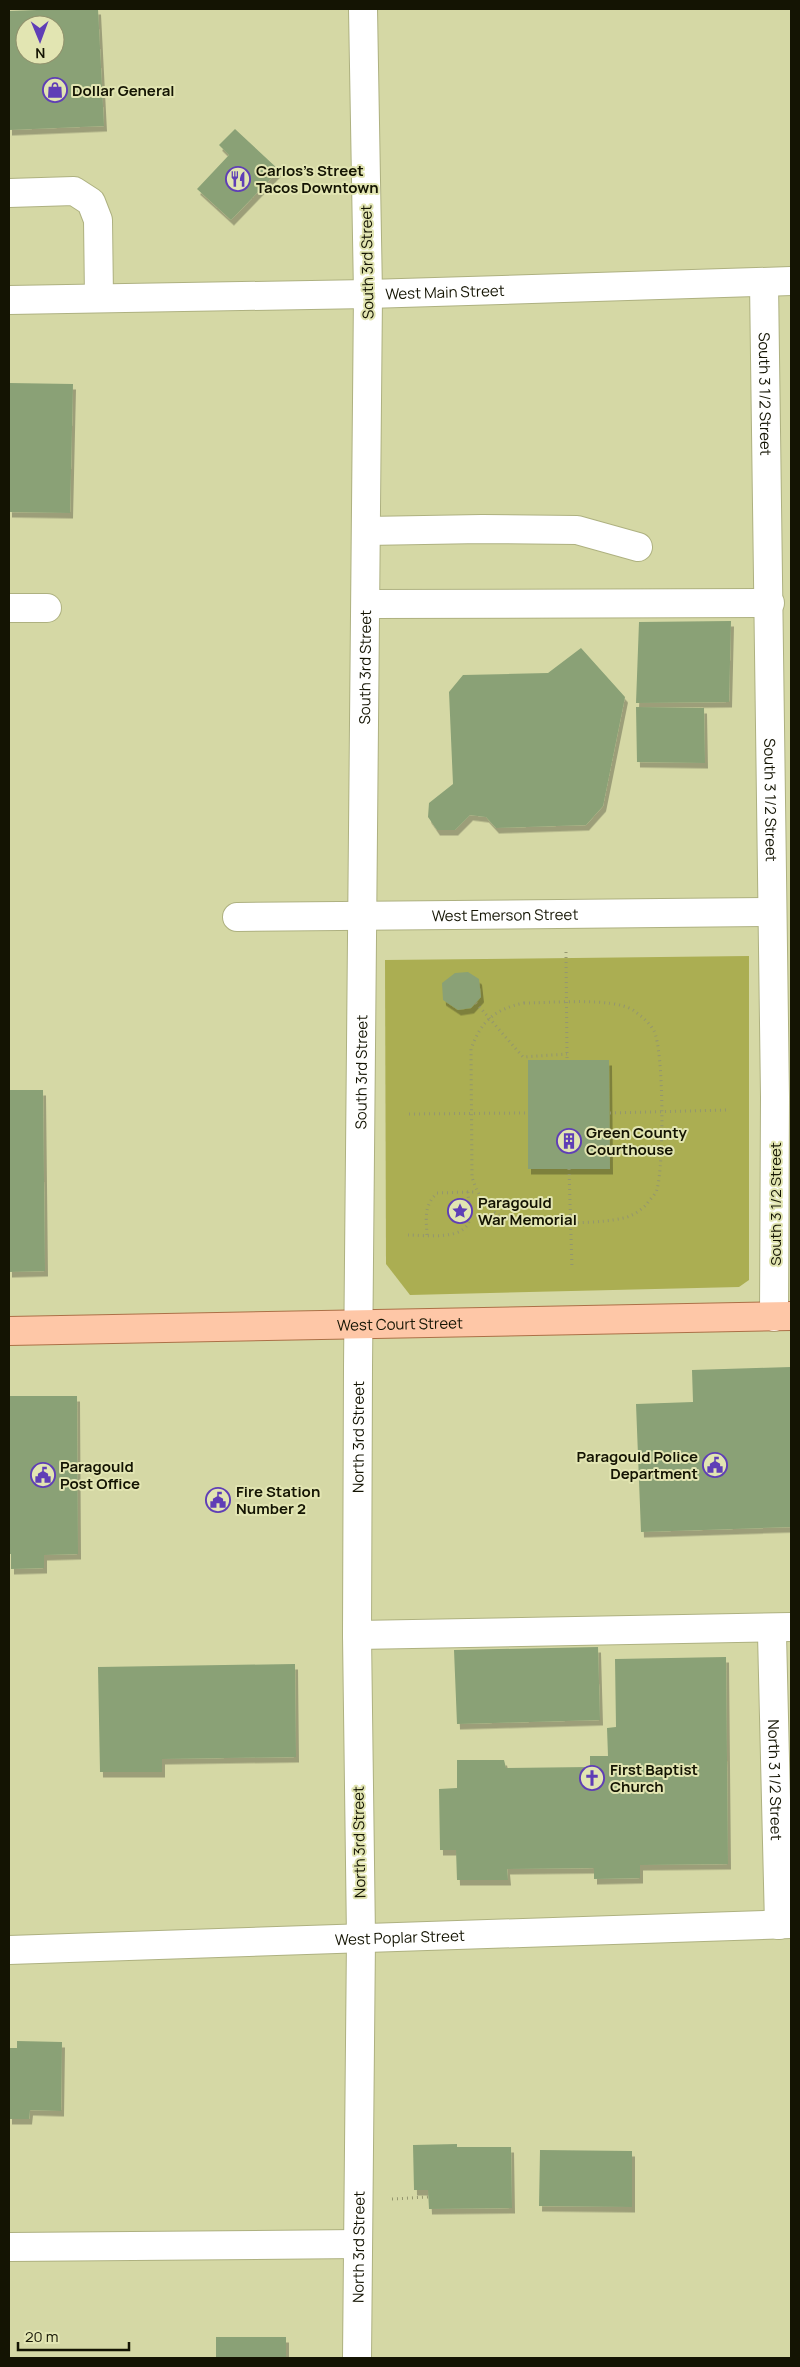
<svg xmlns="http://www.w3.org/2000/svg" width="800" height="2367" font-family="Manrope,sans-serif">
  <defs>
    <filter id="shadow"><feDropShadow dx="3" dy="5.5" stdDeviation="0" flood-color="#0004"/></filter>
  </defs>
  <rect width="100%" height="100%" fill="#d5d8a5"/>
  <path fill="#abae52" d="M749,956V1280L739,1287L410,1295L386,1264L385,960Z"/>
  <path fill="#8aa176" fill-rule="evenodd" filter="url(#shadow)" d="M65,9H98L104,126L9,130V11ZM25,25H55V55H25Z
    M235,129L279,170L231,220L197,189L229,155L219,145Z
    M9,383L73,384L70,513L9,512Z
    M731,621L729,702L636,703L639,622Z
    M581,648L625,697L603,806L586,825L496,828L486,817L470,815L455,830H437L428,817L429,803L453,784L449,692L463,675L548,673Z
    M636,707L704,708L705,763L637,762Z
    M468,972L479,979L481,997L471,1008L458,1010L443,1000L442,983L455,973Z
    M528,1060H609L610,1169H528Z
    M9,1090H43L45,1271L9,1272Z
    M791,1367V1527L641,1532L636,1404L693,1402L692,1370Z
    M9,1396H77L78,1554L44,1555V1568L11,1569V1554H9Z
    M598,1647L600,1720L457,1724L454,1650Z
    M726,1657L728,1864L640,1865V1878L594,1879V1868L507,1869L508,1880H457L456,1850H440L439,1789L457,1788V1760H504L506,1768L590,1767V1756H608L607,1728L616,1727L615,1659Z
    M295,1664L296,1757L162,1759V1772H100L98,1667Z
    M17,2041L62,2042L61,2111L30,2110L29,2119H9V2048H17Z
    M457,2144V2147H511L512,2208L429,2209L428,2190H414L413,2145Z
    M540,2150L632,2151V2207L539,2206Z
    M216,2337H286V2358H216Z"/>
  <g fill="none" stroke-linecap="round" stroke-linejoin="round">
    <defs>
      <g id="minor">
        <path d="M9,193L74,191L91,202L98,220L99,298"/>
        <path id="s1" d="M764,282L775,1097L774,1317"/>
        <path id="s2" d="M9,300L368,294L791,281"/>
        <path d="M366,531L482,529L577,530L638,547"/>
        <path d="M366,604L770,603"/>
        <path d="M9,608H47"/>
        <path id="s3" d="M237,917L771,912"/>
        <path id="s4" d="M772,1634L779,1925"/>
        <path d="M357,1635L791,1627"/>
        <path id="s5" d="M9,1950L791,1924"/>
        <path d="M9,2247L358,2244"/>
        <path id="s6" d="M357,2358L361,1938L357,1635L358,1368L368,294L363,9"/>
      </g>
      <g id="major">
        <path id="s7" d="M9,1331L791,1316"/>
      </g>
    </defs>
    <use href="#minor" stroke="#aeb180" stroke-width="30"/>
    <use href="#major" stroke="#ac7047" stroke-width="30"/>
    <path stroke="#94966f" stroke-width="3" stroke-dasharray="1 4" stroke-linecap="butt" d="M566,952L567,1060
      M476,1003L523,1057L567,1054
      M524,1003C550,1003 612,997 633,1010C641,1016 649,1022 654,1031C664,1051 664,1165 657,1189C656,1194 650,1199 647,1204C643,1208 637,1213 632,1215C611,1226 517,1225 497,1214C484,1206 476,1191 472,1177L471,1049C481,1021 495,1009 524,1003Z
      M610,1113L729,1110
      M409,1114L528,1113
      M569,1169L572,1268
      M408,1235C425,1235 469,1242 470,1216C471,1209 468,1200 468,1192H477
      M427,1235C426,1217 424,1206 437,1193L468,1192
      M392,2199L428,2197"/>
    <use href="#minor" stroke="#fff" stroke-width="28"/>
    <use href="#major" stroke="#fec7a7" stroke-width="28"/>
  </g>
  <defs>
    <symbol id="shop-ring" viewBox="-11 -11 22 22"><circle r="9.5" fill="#e2e5b2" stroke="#5f3eb6" stroke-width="1.5"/><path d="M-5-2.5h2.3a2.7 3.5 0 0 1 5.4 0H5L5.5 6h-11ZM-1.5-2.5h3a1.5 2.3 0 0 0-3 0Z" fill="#5f3eb6"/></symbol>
    <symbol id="restaurant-ring" viewBox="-11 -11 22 22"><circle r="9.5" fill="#e2e5b2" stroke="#5f3eb6" stroke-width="1.5"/><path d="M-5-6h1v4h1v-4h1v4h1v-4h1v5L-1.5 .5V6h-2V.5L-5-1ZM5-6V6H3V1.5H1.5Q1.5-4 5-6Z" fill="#5f3eb6"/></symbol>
    <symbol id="building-ring" viewBox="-11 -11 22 22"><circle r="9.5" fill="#e2e5b2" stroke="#5f3eb6" stroke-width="1.5"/><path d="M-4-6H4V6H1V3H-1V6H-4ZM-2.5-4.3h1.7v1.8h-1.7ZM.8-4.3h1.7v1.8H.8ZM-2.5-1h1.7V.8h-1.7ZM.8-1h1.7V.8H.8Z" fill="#5f3eb6"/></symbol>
    <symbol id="sight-ring" viewBox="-11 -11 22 22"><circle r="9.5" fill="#e2e5b2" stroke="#5f3eb6" stroke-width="1.5"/><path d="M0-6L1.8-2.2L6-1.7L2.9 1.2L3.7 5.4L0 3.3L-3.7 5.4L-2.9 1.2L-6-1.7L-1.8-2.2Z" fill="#5f3eb6"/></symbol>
    <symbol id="civic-ring" viewBox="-11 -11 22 22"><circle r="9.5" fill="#e2e5b2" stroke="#5f3eb6" stroke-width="1.5"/><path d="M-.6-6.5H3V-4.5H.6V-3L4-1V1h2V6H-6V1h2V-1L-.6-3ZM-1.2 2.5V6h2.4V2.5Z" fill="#5f3eb6"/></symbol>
    <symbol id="church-ring" viewBox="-11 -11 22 22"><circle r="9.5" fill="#e2e5b2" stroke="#5f3eb6" stroke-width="1.5"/><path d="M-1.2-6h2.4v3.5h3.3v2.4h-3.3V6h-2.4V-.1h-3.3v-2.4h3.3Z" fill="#5f3eb6"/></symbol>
  </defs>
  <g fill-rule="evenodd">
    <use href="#shop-ring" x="41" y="76" width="28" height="28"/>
    <use href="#restaurant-ring" x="224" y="165" width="28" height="28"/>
    <use href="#building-ring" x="555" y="1127" width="28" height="28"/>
    <use href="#sight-ring" x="446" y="1197" width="28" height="28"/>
    <use href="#civic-ring" x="701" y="1451" width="28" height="28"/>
    <use href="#civic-ring" x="29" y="1461" width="28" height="28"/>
    <use href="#civic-ring" x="204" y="1486" width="28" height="28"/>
    <use href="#church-ring" x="578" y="1764" width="28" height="28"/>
  </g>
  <g text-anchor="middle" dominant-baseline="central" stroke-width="4" stroke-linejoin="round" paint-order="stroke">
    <g font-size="15" font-weight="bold" fill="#141403" stroke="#e2e5b2" text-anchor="start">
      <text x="72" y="90">Dollar General</text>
      <text x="256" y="170">Carlos's Street<tspan x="256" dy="17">Tacos Downtown</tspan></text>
      <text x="586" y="1132">Green County<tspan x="586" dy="17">Courthouse</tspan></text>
      <text x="478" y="1202">Paragould<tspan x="478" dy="17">War Memorial</tspan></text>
      <text x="698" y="1456" text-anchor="end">Paragould Police<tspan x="698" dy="17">Department</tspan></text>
      <text x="60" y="1466">Paragould<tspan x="60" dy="17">Post Office</tspan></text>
      <text x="236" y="1491">Fire Station<tspan x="236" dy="17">Number 2</tspan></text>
      <text x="610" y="1769">First Baptist<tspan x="610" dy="17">Church</tspan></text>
    </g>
    <g font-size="15" fill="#141403" stroke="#e2e5b2">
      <text transform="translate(367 262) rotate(-91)">South 3rd Street</text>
      <text stroke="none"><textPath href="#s2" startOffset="436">West Main Street</textPath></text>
      <text stroke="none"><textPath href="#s1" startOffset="112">South 3 1/2 Street</textPath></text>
      <text stroke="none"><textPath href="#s6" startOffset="1691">South 3rd Street</textPath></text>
      <text stroke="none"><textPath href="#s1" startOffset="518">South 3 1/2 Street</textPath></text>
      <text stroke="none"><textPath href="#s3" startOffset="268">West Emerson Street</textPath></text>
      <text stroke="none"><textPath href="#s6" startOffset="1286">South 3rd Street</textPath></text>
      <text transform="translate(775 1204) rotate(-90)">South 3 1/2 Street</text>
      <text stroke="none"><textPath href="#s7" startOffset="391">West Court Street</textPath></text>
      <text stroke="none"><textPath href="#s6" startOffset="921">North 3rd Street</textPath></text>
      <text stroke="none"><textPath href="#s4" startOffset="146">North 3 1/2 Street</textPath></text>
      <text transform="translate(359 1842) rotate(-91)">North 3rd Street</text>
      <text stroke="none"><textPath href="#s5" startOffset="391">West Poplar Street</textPath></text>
      <text stroke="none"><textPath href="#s6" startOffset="111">North 3rd Street</textPath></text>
    </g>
  </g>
  <rect width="800" height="2367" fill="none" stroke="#141403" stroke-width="20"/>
  <g transform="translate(40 40) rotate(179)"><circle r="24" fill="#e2e5b2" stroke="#90916c"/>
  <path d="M0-4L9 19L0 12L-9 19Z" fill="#5f3eb6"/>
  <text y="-8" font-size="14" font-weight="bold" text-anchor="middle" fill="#141403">N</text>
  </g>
  <path d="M18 2342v8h111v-8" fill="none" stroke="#141403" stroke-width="2.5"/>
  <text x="25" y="2342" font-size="15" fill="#141403" stroke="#e2e5b2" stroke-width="4" paint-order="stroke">20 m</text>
</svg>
